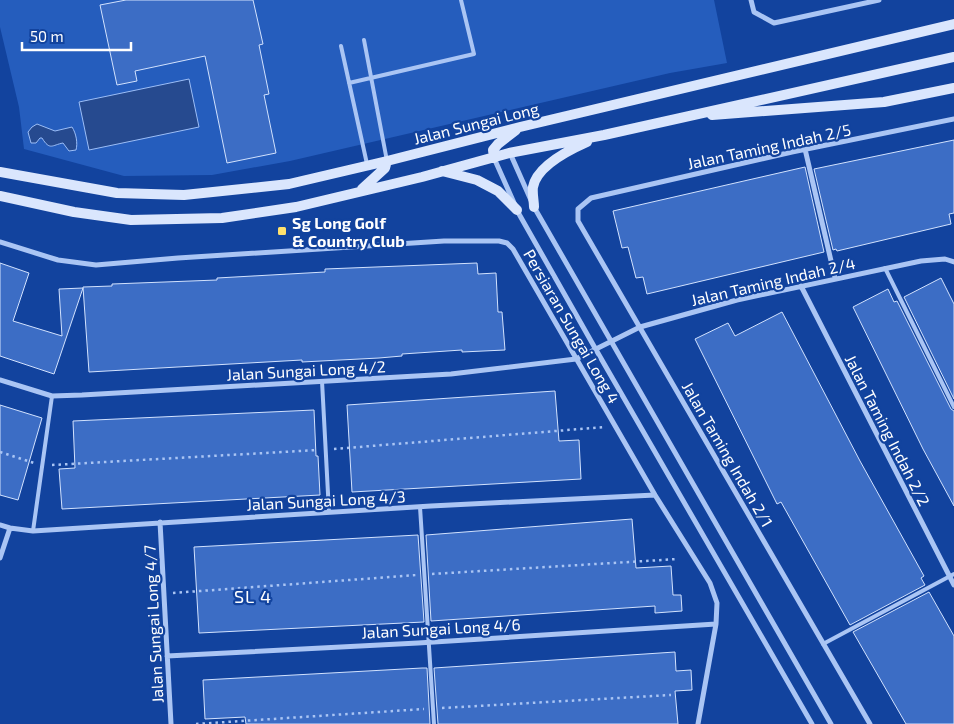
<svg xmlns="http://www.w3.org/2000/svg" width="954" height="724" font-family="'Exo 2',sans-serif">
  <rect width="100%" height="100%" fill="#12439e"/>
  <path fill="#255dbd" d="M0,0H714L727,63L670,73L290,161L212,175L124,176L24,149L19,107L0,27Z"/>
  <path fill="#264a8f" stroke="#9cbef7" d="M189,79L199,127L89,150L79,102Z
    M37,124L55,131L72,127C76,133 78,143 76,150L69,151L63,143C52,145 50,151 42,138H40L36,143H31L28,132L32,127Z"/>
  <path fill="#3c6dc5" stroke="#d2e2fe" d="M126,0H253L263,44L259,45L269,94L264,95L276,153L227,163L205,56L135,71L137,81L117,85L100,5Z
    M954,140V213L949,214L951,224L837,251L836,249L833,250L814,169Z
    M805,167L824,252L647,294L643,277L636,278L628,247L622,248L613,211Z
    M0,263L29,273L13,321L62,336L59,289L83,288L54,374L0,356Z
    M477,263L478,274L496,273L498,312H502L505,350L462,352V350L402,354V356L379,358L302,362V360L89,372L83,287L112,286V284L217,280V278L325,272V269Z
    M941,278L954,304V399L904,297Z
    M888,289L894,302L897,301L951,409L954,411V506L923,449L853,307Z
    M782,312L860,461L924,576L921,578L925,585L850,625L781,502L777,504L695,339L728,323L735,336Z
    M555,391L559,441L579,440L581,479L352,492L347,405Z
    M0,405L42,418L18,500L0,495Z
    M314,410L316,456H318L320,495L62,509L59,469L75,468L73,421Z
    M632,519L636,568L671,566L673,595H681L682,611L655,613V606L431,621L426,535Z
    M418,535L424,622L199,633L194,547Z
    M929,592L954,636V724H906L853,632Z
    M675,652L676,671L691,670L692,690L675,691L678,724H438L434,668Z
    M422,668H427L430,724H246L245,717L205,719L203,680Z"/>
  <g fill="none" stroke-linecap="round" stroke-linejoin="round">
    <path stroke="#aac5f4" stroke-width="2.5" stroke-dasharray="2.5 4" stroke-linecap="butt" d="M334,449L605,427
      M0,452L34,463
      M52,465L318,450
      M432,574L678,559
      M173,593L417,575
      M442,708L671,695
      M196,724L424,709"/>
    <path stroke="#aac5f4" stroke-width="4" d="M364,40L387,161
      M341,46L367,164
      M349,83L474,54L461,0
      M885,268L954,407
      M322,381L329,512
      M420,507L434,724
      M33,531L52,396
      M823,644L954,574"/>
    <path stroke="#aac5f4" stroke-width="5" d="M751,0L754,12L774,23L879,0
      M805,149L835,278
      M510,153L534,207L831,724
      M494,158L519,214L595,348L812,724
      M0,242L58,260L96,265L178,258L444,241H499L507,243L513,249L655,495L710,583L717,603L716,624L698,724
      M801,286L954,585
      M0,380L52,396L82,395L451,374L576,359L640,327L737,300L921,261L945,259L954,262
      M160,522L171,724
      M0,525L10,528L33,531L431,506L655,495
      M0,558L10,528
      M167,656L418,643L716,624
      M870,724L578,221V209L591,198L792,152L954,119"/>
    <path stroke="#dae6fd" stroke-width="10" d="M712,115L884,102L954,88
      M494,158L493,150L498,144L516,130
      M442,171L477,180L498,191L517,210
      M0,172L117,193L184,195L289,184L387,161L520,127L954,24
      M362,189L385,168L387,161
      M0,196L74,212L131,220L222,218L296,207L422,177L509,153L604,135L954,57
      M534,207C534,201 532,193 533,187C537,166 569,150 587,142"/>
  </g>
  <rect fill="#ffe16d" stroke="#12439e" stroke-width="2" x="277" y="226" width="10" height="10" rx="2.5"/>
  <g text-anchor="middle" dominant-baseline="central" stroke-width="4.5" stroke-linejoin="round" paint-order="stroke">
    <g font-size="16" fill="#fff" stroke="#12439e">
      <text transform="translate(476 123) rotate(-14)">Jalan Sungai Long</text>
      <text transform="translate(769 146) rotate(-12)">Jalan Taming Indah 2/5</text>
      <text transform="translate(773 281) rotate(-13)">Jalan Taming Indah 2/4</text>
      <text transform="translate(572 326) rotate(60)">Persiaran Sungai Long 4</text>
      <text transform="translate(306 370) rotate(-3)">Jalan Sungai Long 4/2</text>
      <text transform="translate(888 430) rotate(63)">Jalan Taming Indah 2/2</text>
      <text transform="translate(728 454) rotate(60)">Jalan Taming Indah 2/1</text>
      <text transform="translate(326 500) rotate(-3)">Jalan Sungai Long 4/3</text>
      <text transform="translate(153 624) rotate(-93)">Jalan Sungai Long 4/7</text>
      <text transform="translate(441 628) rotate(-3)">Jalan Sungai Long 4/6</text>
    </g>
    <g font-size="16" font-weight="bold" fill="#fff" stroke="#12439e" text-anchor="start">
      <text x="292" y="222">Sg Long Golf<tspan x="292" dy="18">&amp; Country Club</tspan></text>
    </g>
    <g font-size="18" letter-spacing="1" fill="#fff" stroke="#12439e">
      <text x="253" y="596">SL 4</text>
    </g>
  </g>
  <path d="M22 42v8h109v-8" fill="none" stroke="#ffffff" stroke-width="2.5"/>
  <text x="30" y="42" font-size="15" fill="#ffffff" stroke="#12439e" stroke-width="4" paint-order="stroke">50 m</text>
</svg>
